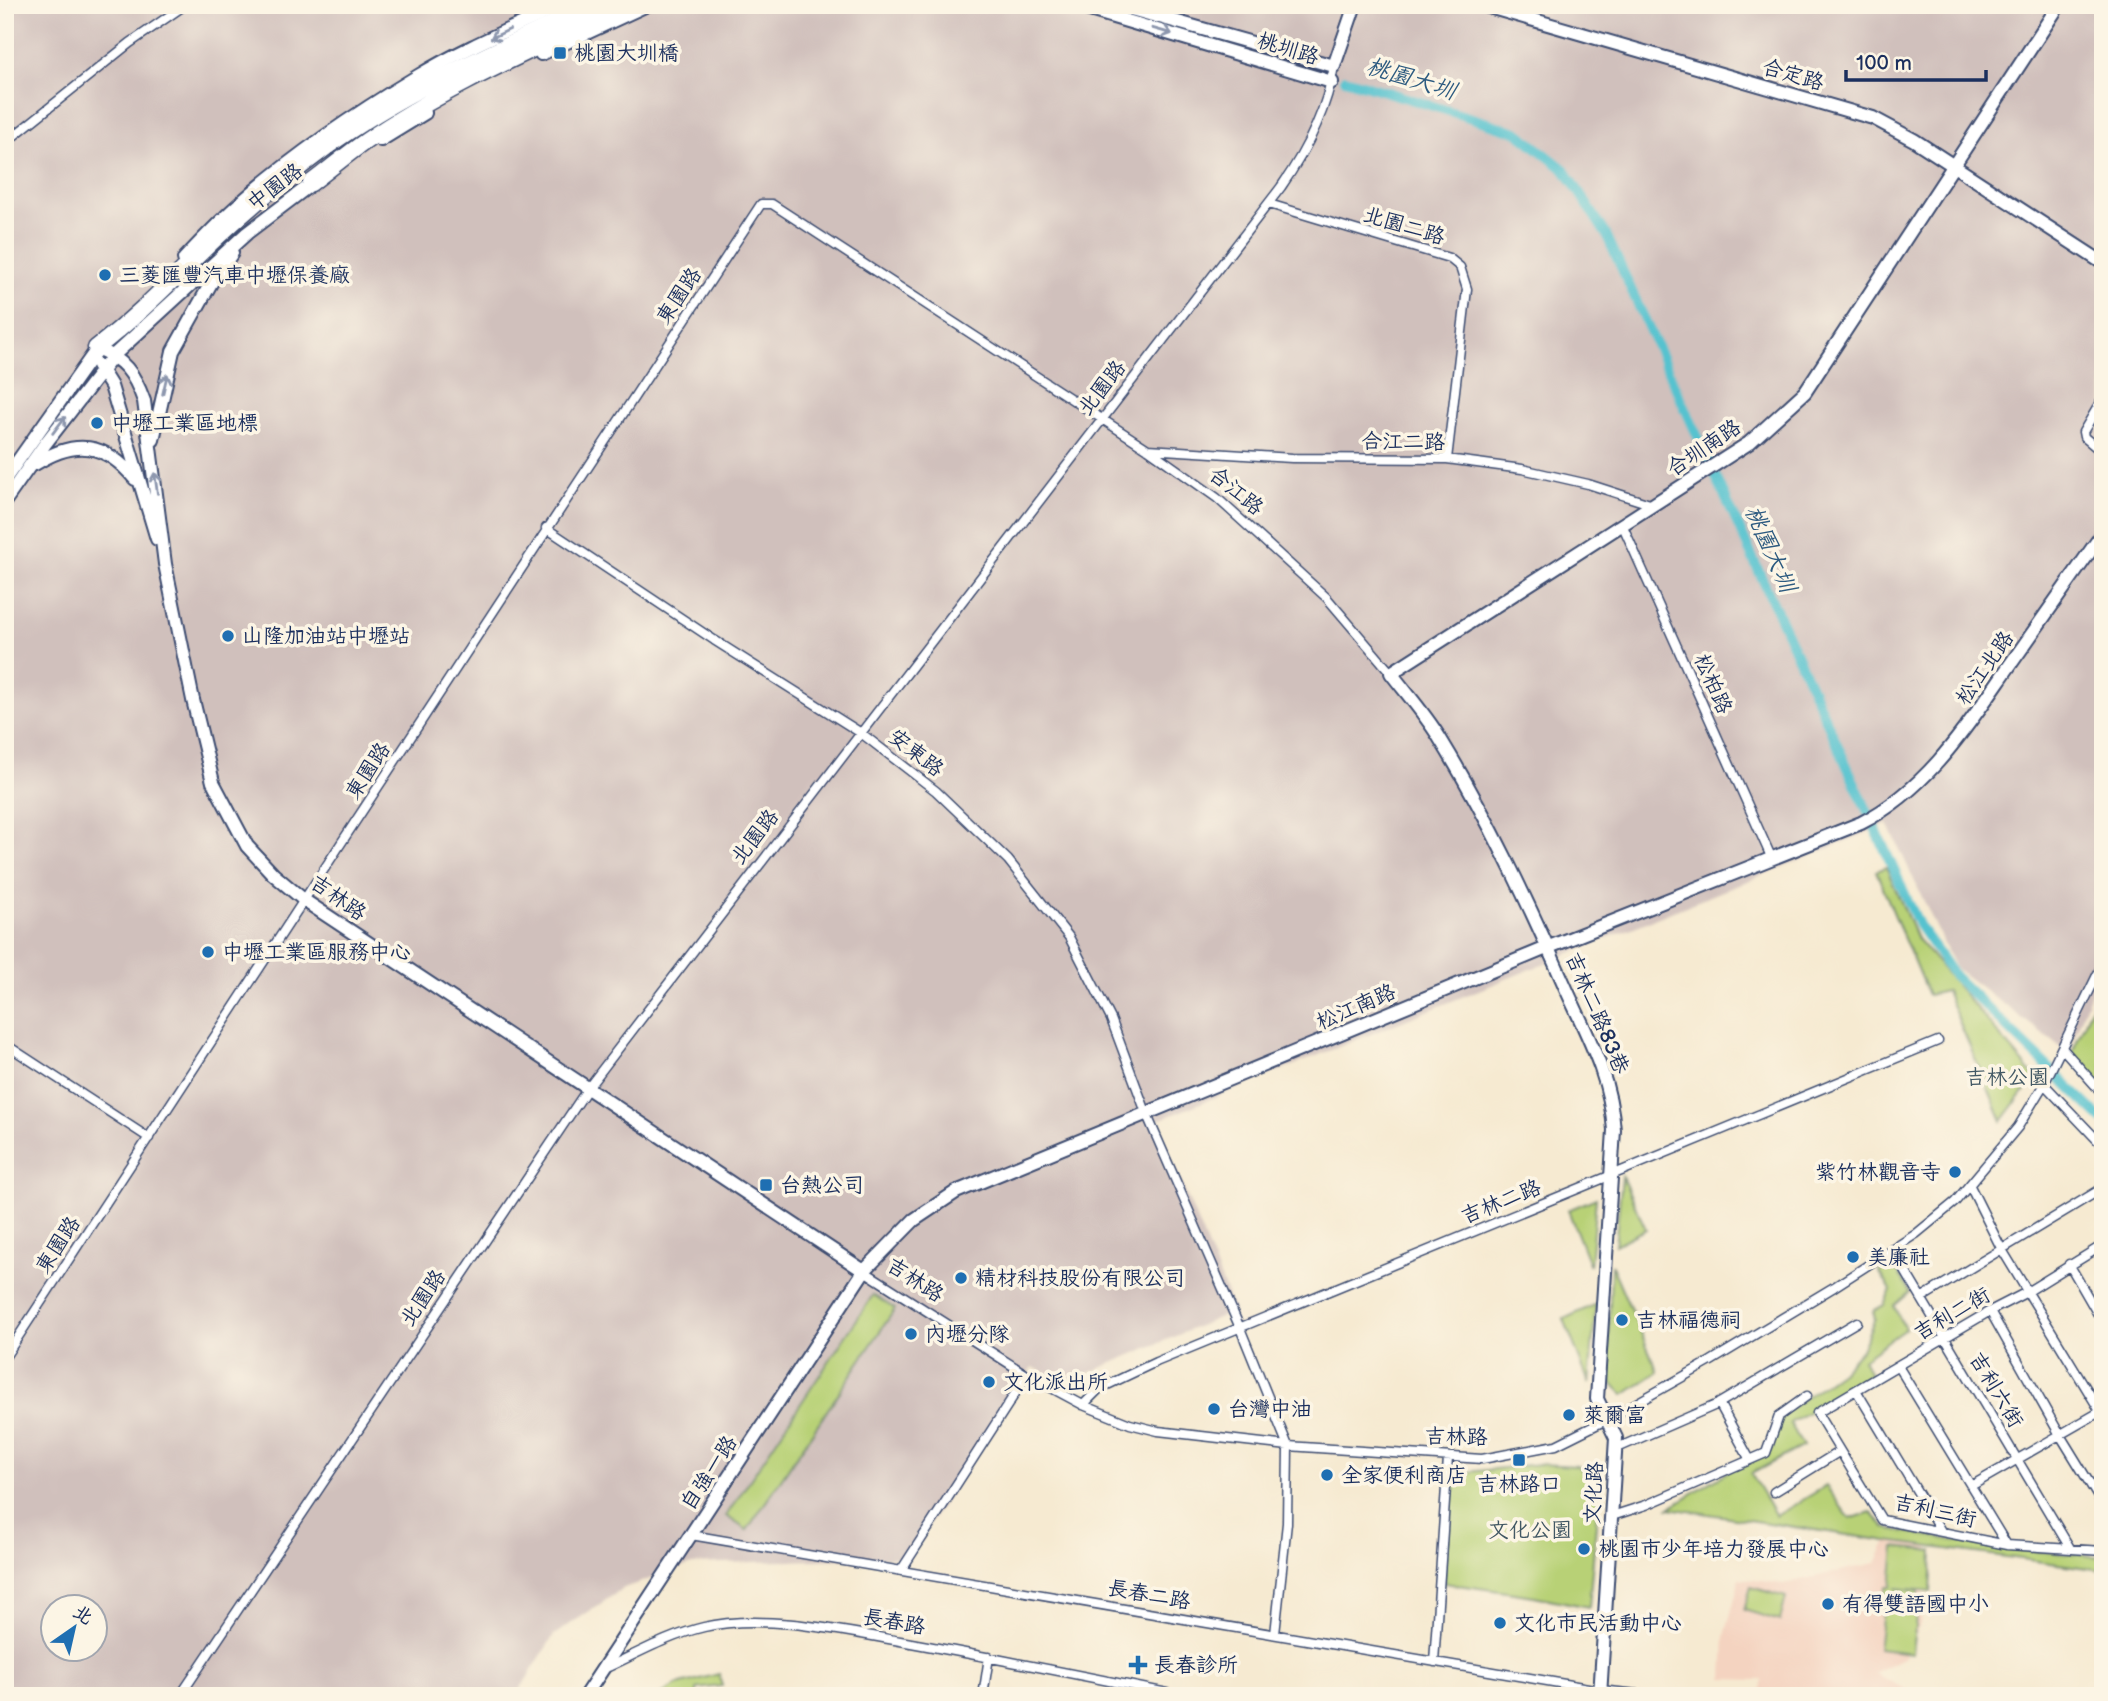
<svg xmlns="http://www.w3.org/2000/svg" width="2108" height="1701" font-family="'Balsamiq Sans','LXGW WenKai TC',sans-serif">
  <rect width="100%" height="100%" fill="#fcf5e5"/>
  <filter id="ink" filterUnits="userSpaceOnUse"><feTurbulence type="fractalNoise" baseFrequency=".0143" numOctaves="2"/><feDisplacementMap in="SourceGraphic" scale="14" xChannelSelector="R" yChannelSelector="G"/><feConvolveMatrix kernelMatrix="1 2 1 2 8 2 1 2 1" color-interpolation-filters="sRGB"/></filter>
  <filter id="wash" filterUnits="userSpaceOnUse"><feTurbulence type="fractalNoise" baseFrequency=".00686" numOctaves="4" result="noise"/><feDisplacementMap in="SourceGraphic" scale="28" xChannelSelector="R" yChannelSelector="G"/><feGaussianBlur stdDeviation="1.57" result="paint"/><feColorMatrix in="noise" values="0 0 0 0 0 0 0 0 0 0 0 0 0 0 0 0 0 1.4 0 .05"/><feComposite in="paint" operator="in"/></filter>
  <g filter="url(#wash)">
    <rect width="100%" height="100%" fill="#f6ead1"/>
    <path fill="#f4d3c0" d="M1887,1541L1929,1547L1920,1624L1904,1657L1874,1673L1918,1696H1761L1762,1680L1723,1679L1725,1636L1740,1578L1784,1584L1876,1563Z"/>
    <path fill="#d0c0bc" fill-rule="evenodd" d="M5,5H2103V960L2066,1059L2062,1048L1955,968L1888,824L1156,1121L1234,1311L1068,1382L1032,1367L908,1557L692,1564L624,1588L554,1635L516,1696H5ZM52,1606H94V1648H52Z"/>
    <path fill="#b8d176" stroke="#6a806a" stroke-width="2" d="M1886,867L1917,939L2035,1077L2002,1121L1946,991L1928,995L1876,871Z
      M2103,980V1089L2071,1055Z
      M1622,1177L1646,1229L1615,1245Z
      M1596,1198L1590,1266L1568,1210Z
      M1892,1263L1910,1292L1894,1306L1905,1329L1863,1359L1870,1374L1790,1423L1803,1446L1751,1474L1776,1516L1826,1486L1850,1519L1871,1512L1885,1528L1997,1548L2103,1557V1570L1887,1541L1669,1508L1740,1464L1771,1450L1781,1415L1841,1372L1861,1350L1875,1318L1873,1311L1884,1305L1891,1290L1879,1271Z
      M1611,1264L1658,1372L1624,1395L1608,1379Z
      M873,1295L895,1309L747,1530L726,1516Z
      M1596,1304L1589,1383L1564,1319Z
      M1539,1464L1578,1466L1599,1488L1589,1607L1534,1596L1444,1583L1451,1474Z
      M1895,1547L1933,1551L1931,1591L1895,1588L1919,1591L1912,1653L1878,1649L1886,1587H1891Z
      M1751,1587L1786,1597L1780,1621L1744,1610Z
      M719,1674L722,1686L697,1689V1696H658L677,1685Z"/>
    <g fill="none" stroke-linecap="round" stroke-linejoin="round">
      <path stroke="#56c2cf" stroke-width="10" d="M1345,79L1517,132L1565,170L1606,234L1919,925L1954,976L2103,1120"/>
    </g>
  </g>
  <g filter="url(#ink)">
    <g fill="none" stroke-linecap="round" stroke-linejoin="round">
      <defs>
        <path id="street" d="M5,143L130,43L185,5
          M1269,204L1449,258L1460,267L1467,289L1447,459
          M2103,398L2083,432L2084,437L2103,453
          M1148,449L1292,458L1447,459L1522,469L1588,484L1653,505
          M1622,524L1772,859
          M546,528L714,640L861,733L936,791L1008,860L1069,937L1111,1019L1147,1115L1240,1328L1288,1446L1287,1523L1275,1634
          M5,1044L149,1138
          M2062,1048L2103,1094
          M2044,1084L2103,1146
          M1970,1186L2001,1248L2103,1416
          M2103,1245L2027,1292L1990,1311L1817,1413L1882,1520L2007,1545L2103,1551
          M1892,1249L2070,1548
          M2069,1264L2103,1323
          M864,1271L1027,1375L1083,1405L1130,1424L1158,1431L1288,1446L1482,1459L1556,1445L1608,1419L1711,1361L1834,1287L1916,1234L1955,1202L2018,1127L2044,1084L2103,963
          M1921,1298L2103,1188
          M1990,1311L2060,1435L2103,1505
          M5,1357C258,973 506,587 761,204H772L1148,449L1217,498L1327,598L1391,673
          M1898,1366L2007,1545
          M1856,1390L1941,1531
          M1719,1403L1750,1460
          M1083,1405L1099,1389L1156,1362L1938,1041
          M1615,1449L1716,1405L1857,1322
          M1971,1486L2103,1410
          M1774,1492L1840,1451
          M1612,1516L1646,1505L1766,1453L1779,1416L1807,1396
          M691,1535L1600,1690L1656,1696
          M902,1569L1027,1375
          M1434,1662L1448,1458
          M606,1668C638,1653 670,1635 704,1627C762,1613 843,1631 900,1641C995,1658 1089,1677 1183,1696
          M180,1696L588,1088L1281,187C1306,151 1327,110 1334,66
          M983,1696L989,1657"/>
        <path id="secondary" d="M1073,5L1332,82
          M1117,5L1334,66L1355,5
          M1482,5L1873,118L1914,140L2103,263
          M541,54L647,5
          M381,140L425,113
          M184,259C201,241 218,223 237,206C291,157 355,114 418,76C464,48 513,28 562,5
          M96,348C124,359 134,373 144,401L165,564L193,700L213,782L247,846L273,874L305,901L864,1271
          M98,365L111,386L157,539
          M153,440L173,351L211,283L232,253
          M35,464C75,439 105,442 135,479
          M5,479L102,342
          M5,501L45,444L114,355L247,233L318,179
          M585,1696L864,1271L914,1220L956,1192L1549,947L1861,823C1928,789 1968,725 2010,665C2041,621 2072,577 2103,533
          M1600,1696L1616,1438L1597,1399L1614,1130C1610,1074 1586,1034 1564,984C1527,900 1487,815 1439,737C1425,714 1407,694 1391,673L1749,443L1805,392L2059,5"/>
        <path id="highway" d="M311,183C330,169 347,154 366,141C446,86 539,47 626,5
          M96,348C139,315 175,277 214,240C249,207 287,176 325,148C407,88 502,48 594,5"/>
      </defs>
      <use href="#street" stroke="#3c4b6f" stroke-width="11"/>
      <use href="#secondary" stroke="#3c4b6f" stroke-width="16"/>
      <use href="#highway" stroke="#3c4b6f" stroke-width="19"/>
      <use href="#street" stroke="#fff" stroke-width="8"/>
      <use href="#secondary" stroke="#fff" stroke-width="12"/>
      <use href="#highway" stroke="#fff" stroke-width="16"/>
    </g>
    <defs><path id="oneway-shaft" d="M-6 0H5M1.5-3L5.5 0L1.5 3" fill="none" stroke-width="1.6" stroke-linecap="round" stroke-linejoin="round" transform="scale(1.75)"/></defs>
    <g stroke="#8d97ae">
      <use href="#oneway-shaft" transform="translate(1162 31) rotate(16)"/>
      <use href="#oneway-shaft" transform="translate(500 34) rotate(155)"/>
      <use href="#oneway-shaft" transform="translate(165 384) rotate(-77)"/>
      <use href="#oneway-shaft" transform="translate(59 425) rotate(-53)"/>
      <use href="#oneway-shaft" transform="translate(156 483) rotate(-98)"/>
    </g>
  </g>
  <g fill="#1f6fb2" stroke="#fcf5e5" stroke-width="2.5">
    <rect x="553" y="46" width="14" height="14" rx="3.5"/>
    <circle cx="105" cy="275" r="7"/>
    <circle cx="97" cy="423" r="7"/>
    <circle cx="228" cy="636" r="7"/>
    <circle cx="208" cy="952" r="7"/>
    <circle cx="1955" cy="1172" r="7"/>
    <rect x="759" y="1178" width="14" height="14" rx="3.5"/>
    <circle cx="1853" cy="1257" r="7"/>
    <circle cx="961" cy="1278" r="7"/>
    <circle cx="1622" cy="1320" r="7"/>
    <circle cx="911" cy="1334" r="7"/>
    <circle cx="989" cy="1382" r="7"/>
    <circle cx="1214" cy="1409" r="7"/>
    <circle cx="1569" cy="1415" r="7"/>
    <rect x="1512" y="1453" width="14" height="14" rx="3.5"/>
    <circle cx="1327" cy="1475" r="7"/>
    <circle cx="1584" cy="1549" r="7"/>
    <circle cx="1828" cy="1604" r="7"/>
    <circle cx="1500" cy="1623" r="7"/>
    <path d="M1134.5 1654.5h7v7h7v7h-7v7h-7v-7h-7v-7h7z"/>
  </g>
  <g text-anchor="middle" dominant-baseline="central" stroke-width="7" stroke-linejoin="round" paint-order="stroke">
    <g font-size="21" fill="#1b2f5e" stroke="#fcf5e5">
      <text transform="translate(1288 49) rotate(17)">桃圳路</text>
      <text transform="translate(1793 75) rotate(16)">合定路</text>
      <text transform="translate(275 187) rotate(-37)">中園路</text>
      <text transform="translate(1404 226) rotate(17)">北園二路</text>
      <text transform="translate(679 296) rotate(-56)">東園路</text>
      <text transform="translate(1102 388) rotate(-52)">北園路</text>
      <text transform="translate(1403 442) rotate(1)">合江二路</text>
      <text transform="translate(1704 448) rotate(-34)">合圳南路</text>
      <text transform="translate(1236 491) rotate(39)">合江路</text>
      <text transform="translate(1985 668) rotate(-55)">松江北路</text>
      <text transform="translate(1713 684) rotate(66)">松柏路</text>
      <text transform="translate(916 753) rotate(38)">安東路</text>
      <text transform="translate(368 771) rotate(-57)">東園路</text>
      <text transform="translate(755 837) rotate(-52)">北園路</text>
      <text transform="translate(338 898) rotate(35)">吉林路</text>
      <text transform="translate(1356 1007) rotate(-23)">松江南路</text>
      <text transform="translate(1597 1013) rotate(67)">吉林二路83巷</text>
      <text transform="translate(1501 1202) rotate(-22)">吉林二路</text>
      <text transform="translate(58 1245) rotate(-57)">東園路</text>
      <text transform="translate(915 1280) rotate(33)">吉林路</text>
      <text transform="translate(423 1298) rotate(-56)">北園路</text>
      <text transform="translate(1952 1314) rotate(-30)">吉利二街</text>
      <text transform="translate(1996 1390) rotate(59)">吉利六街</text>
      <text transform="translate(1456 1437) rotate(1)">吉林路</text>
      <text transform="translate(709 1473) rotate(-57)">自強一路</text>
      <text transform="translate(1594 1493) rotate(-87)">文化路</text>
      <text transform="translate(1935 1511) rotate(13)">吉利三街</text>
      <text transform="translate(1149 1595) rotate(10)">長春二路</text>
      <text transform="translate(894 1622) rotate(10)">長春路</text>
    </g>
    <g font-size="21" fill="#1b2f5e" stroke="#fcf5e5" text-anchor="start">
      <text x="574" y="53">桃園大圳橋</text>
      <text x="119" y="275">三菱匯豐汽車中壢保養廠</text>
      <text x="111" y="423">中壢工業區地標</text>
      <text x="242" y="636">山隆加油站中壢站</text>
      <text x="222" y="952">中壢工業區服務中心</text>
      <text x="1941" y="1172" text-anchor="end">紫竹林觀音寺</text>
      <text x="780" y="1185">台熱公司</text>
      <text x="1867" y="1257">美廉社</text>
      <text x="975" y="1278">精材科技股份有限公司</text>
      <text x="1636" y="1320">吉林福德祠</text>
      <text x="925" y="1334">內壢分隊</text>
      <text x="1003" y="1382">文化派出所</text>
      <text x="1228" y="1409">台灣中油</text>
      <text x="1583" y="1415">萊爾富</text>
      <text x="1341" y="1475">全家便利商店</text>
      <text x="1519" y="1484" text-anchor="middle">吉林路口</text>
      <text x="1598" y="1549">桃園市少年培力發展中心</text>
      <text x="1842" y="1604">有得雙語國中小</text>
      <text x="1514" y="1623">文化市民活動中心</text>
      <text x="1154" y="1665">長春診所</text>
    </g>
    <g font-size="21" fill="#425864" stroke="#fcf5e5">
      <text x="2007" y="1077">吉林公園</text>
      <text x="1530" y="1530">文化公園</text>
    </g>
    <g font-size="23" font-style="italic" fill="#2d5b80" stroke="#fcf5e5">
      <text transform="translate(1411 79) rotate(17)">桃園大圳</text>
      <text transform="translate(1770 549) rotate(66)">桃園大圳</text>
    </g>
  </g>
  <rect width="2108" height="1701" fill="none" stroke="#fcf5e5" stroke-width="28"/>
  <g transform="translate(74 1628) rotate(34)"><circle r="33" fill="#fcf5e5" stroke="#a2a6af" stroke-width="2"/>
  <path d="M0-5L12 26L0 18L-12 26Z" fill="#1f6fb2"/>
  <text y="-10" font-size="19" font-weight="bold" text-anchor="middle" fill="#1b2f5e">北</text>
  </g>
  <path d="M1846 70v10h140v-10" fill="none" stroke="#1b2f5e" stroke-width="3.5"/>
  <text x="1856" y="70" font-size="21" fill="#1b2f5e" stroke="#fcf5e5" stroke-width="5" paint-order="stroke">100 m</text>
</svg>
